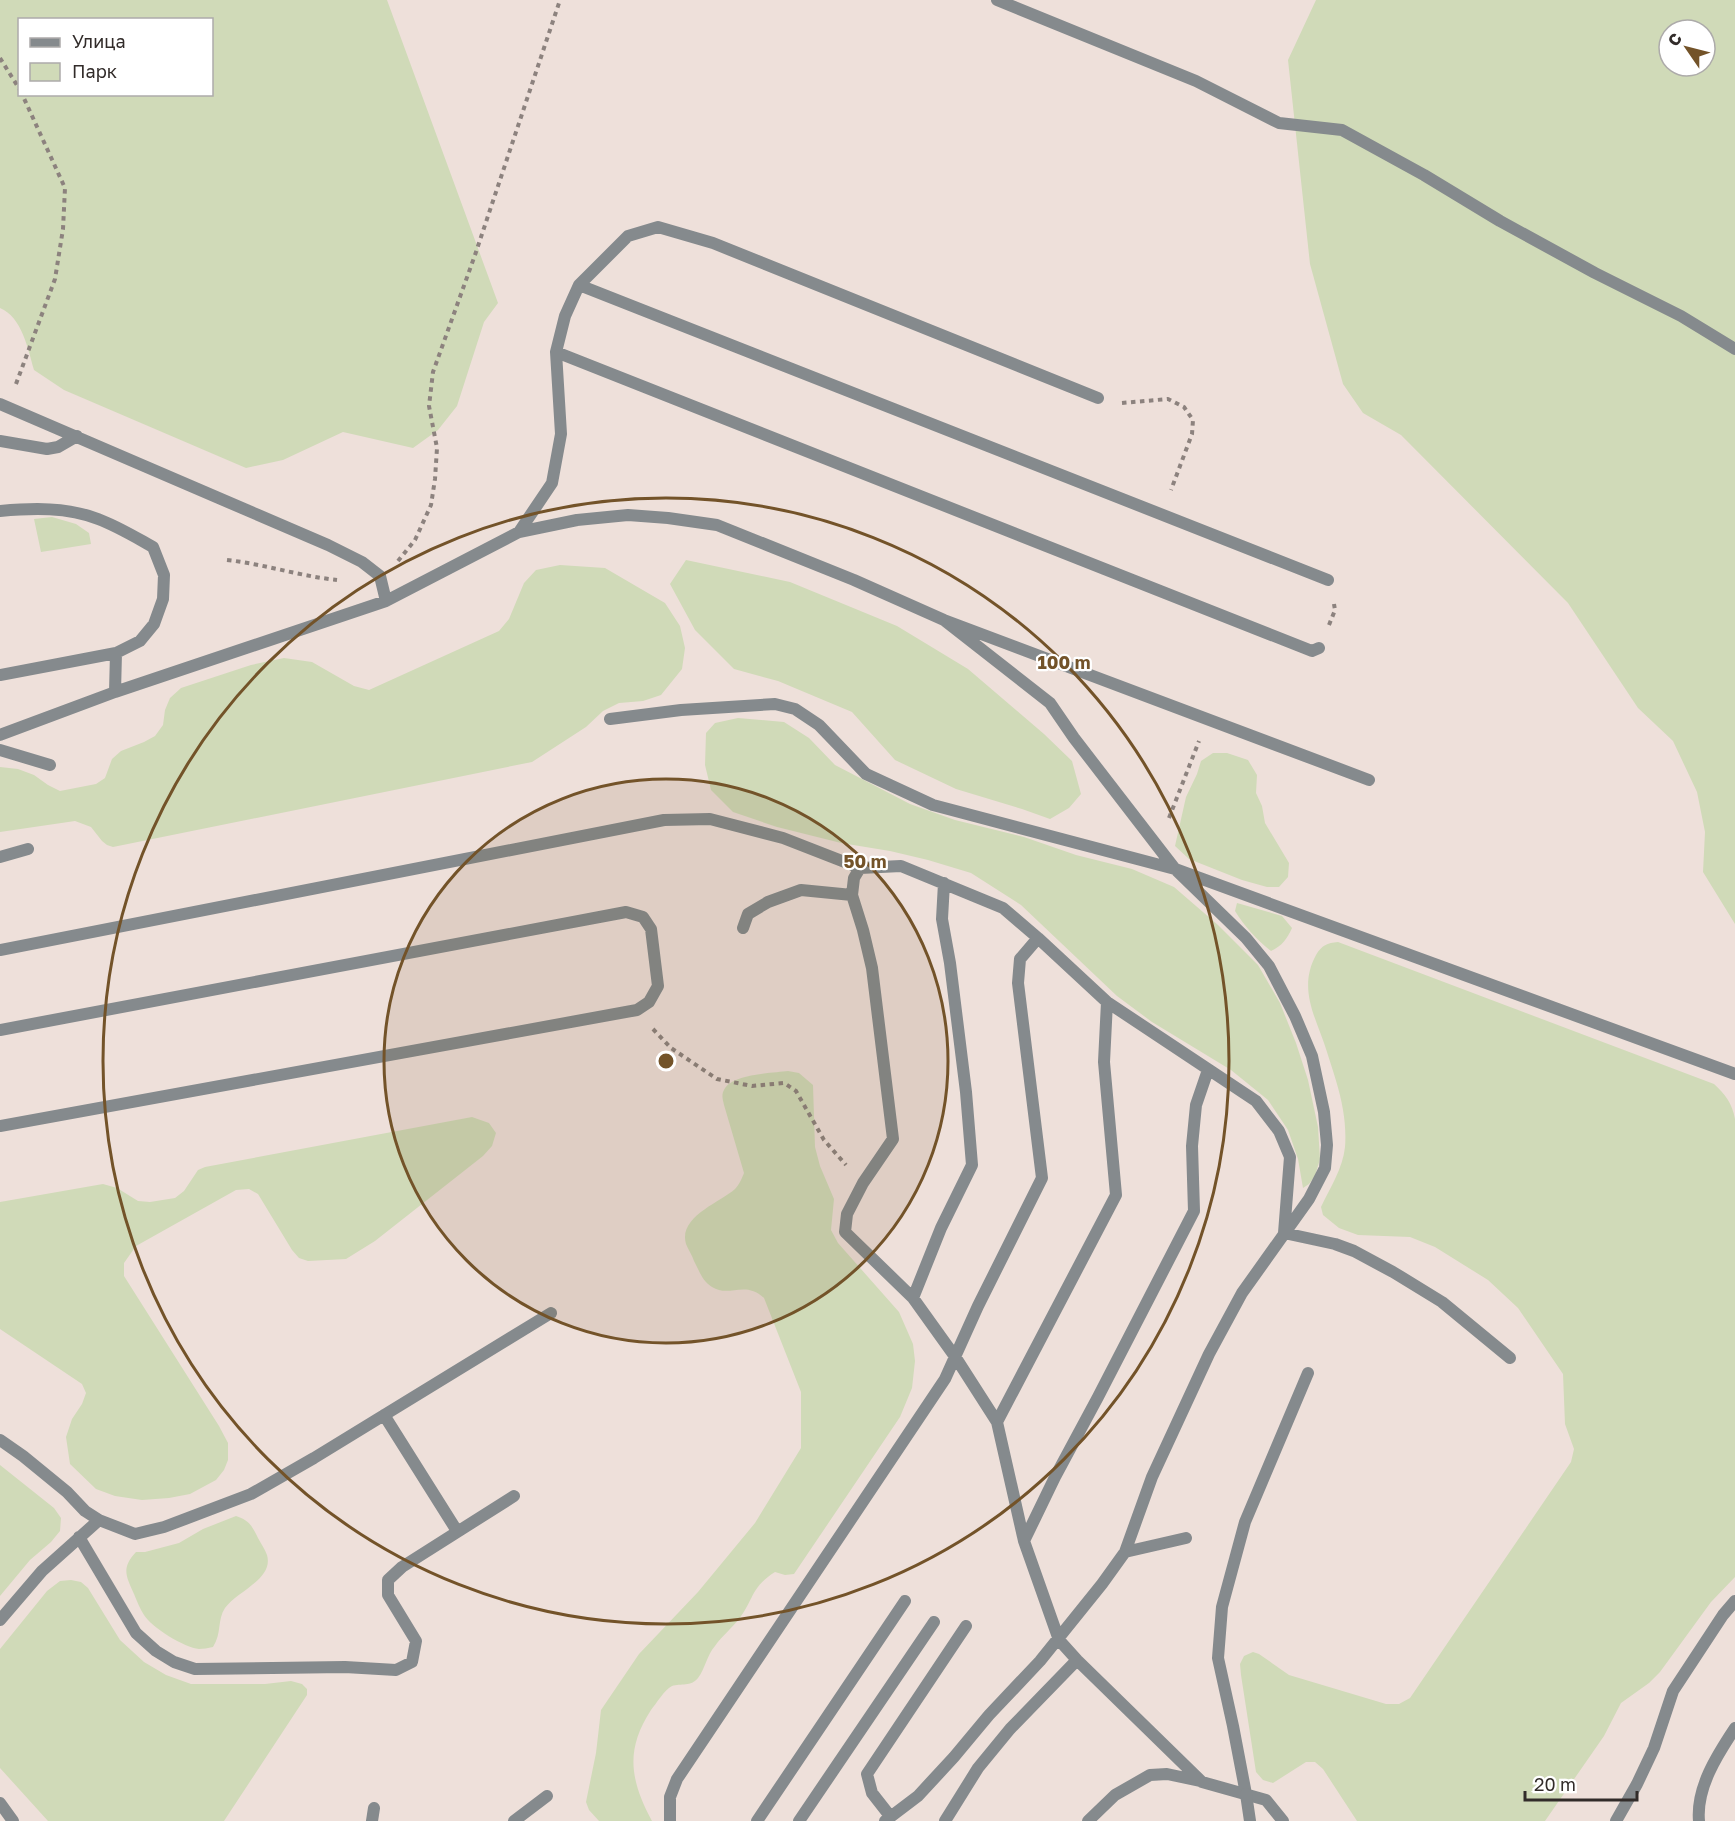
<svg xmlns="http://www.w3.org/2000/svg" width="1735" height="1821" font-family="'Golos Text',sans-serif">
  <rect width="100%" height="100%" fill="#eee0da"/>
  <path fill="#d0dab8" fill-rule="evenodd" d="M0,0H387L498,303L484,322L457,406L438,430L413,448L343,432L283,460L246,468L64,390L34,370C28,349 22,317 0,308ZM20,20H212V94H20Z
    M1316,0H1735V924L1703,872L1705,832L1697,792L1673,741L1638,708L1568,603L1401,435L1363,413L1343,384L1310,264L1288,60ZM1669,30H1705V66H1669Z
    M52,517L76,524L89,533L91,544L41,552L34,519Z
    M686,560L790,582L897,626L968,669L1044,734L1072,761L1081,794L1069,808L1050,819L1022,809L956,789L895,760L852,712L778,681L734,669L695,630L670,584Z
    M560,565L605,568L665,603L680,626L685,648L682,669L661,695L643,701L619,703L603,711L586,727L532,762L113,847L107,845L102,841L91,827L75,821L0,832V767L18,769L34,775L48,785L60,791L96,784L105,778L112,759L121,751L144,742L155,736L163,725L165,710L170,698L181,688L251,665L284,658L312,662L354,686L369,690L499,631L509,619L524,583L536,570Z
    M738,718L784,722L809,738L835,765L910,804L955,820L1024,837L1076,855L1132,869L1174,887L1218,925L1258,965L1280,1003L1296,1043L1308,1080L1318,1127L1320,1159L1315,1176L1309,1184L1303,1188L1298,1159L1288,1130L1268,1100L1231,1070L1152,1022L1117,996L1021,905L971,873L928,860L890,851L841,843L777,827L733,812L711,790L705,765L706,733L715,723Z
    M1213,753H1227L1248,760L1257,775L1256,793L1262,806L1265,823L1289,863L1288,877L1279,887H1267L1242,880L1189,859L1175,846L1186,797L1197,774L1201,761Z
    M1237,903L1282,916L1292,928C1287,939 1282,946 1271,951C1257,940 1244,926 1235,911Z
    M1338,942L1714,1084C1725,1094 1732,1103 1735,1119V1577L1711,1602L1660,1672L1649,1683L1621,1703L1604,1736L1545,1821H1357L1323,1769L1315,1762H1306L1273,1783L1263,1780L1256,1772L1241,1675L1240,1664L1244,1656L1253,1652L1259,1654L1289,1675L1386,1704H1399L1410,1698L1571,1462L1574,1449L1565,1424L1563,1374L1518,1308L1488,1280L1435,1247L1410,1237L1358,1235L1339,1228L1323,1215L1321,1207C1330,1188 1343,1168 1345,1147C1346,1136 1345,1121 1343,1110C1340,1091 1333,1071 1327,1052C1317,1019 1297,990 1316,955C1322,945 1327,943 1338,942Z
    M788,1071L799,1073L813,1085L815,1147L820,1166L834,1199L831,1230L838,1243L899,1312L913,1344L915,1361L912,1388L900,1417L794,1574L785,1575L775,1572C751,1587 754,1599 739,1619C732,1628 722,1636 715,1646C707,1655 705,1669 698,1678C691,1687 681,1683 672,1686C665,1689 656,1704 651,1710C625,1750 630,1780 652,1821H599L589,1810L586,1802L596,1753L601,1710L639,1654L698,1592L755,1523L801,1448V1392L764,1298C745,1280 729,1298 712,1287C702,1281 699,1270 694,1261C692,1255 688,1249 686,1244C678,1217 719,1203 735,1189C739,1185 742,1178 744,1173L724,1105C723,1100 721,1095 724,1090C731,1074 772,1073 788,1071Z
    M472,1117L489,1123L496,1133L492,1146L483,1156L375,1241L346,1259L308,1261L299,1258L292,1250L258,1194L249,1189L236,1190L136,1246L124,1263V1276L219,1426L228,1443V1460L224,1470L216,1480L190,1494L169,1498L142,1500L115,1496L96,1489L70,1464L66,1437L72,1419L82,1404L86,1393L82,1384L0,1329V1202L103,1184L117,1188L138,1201L150,1202L175,1198L184,1191L198,1170L205,1167Z
    M0,1465L54,1508L61,1518L60,1531L51,1542L30,1560L0,1596Z
    M236,1516C249,1520 252,1526 258,1538C261,1544 265,1549 267,1555C274,1579 237,1591 225,1608C217,1620 222,1633 213,1647C208,1648 203,1649 199,1649C185,1648 151,1627 144,1615C140,1609 137,1601 134,1594C126,1576 121,1568 136,1552H145L179,1543L203,1529Z
    M71,1580L81,1582L88,1588L120,1640L144,1662L166,1675L191,1684H265L291,1681L302,1684L307,1689V1695L224,1821H48L0,1768V1649L47,1591L60,1581Z"/>
  <g fill="none" stroke-linecap="round" stroke-linejoin="round">
    <path stroke="#8c827e" stroke-width="4" stroke-dasharray="4.5 4.5" stroke-linecap="butt" d="M0,58L20,90
      M16,384L55,279L63,229L65,188L22,94
      M1122,403L1168,399L1184,407L1193,420L1192,434L1171,490
      M227,560C264,564 299,576 337,580
      M398,561L415,540L431,505L435,479L437,448L429,406L433,372L475,255L560,0
      M1329,625L1335,610L1334,604
      M1169,818L1199,741
      M653,1029L671,1048L717,1079L752,1086L784,1083L796,1091L824,1140L846,1165"/>
    <path stroke="#858a8d" stroke-width="12" d="M997,0L1196,81L1279,123L1342,130L1424,175L1500,221L1595,273L1681,316L1735,349
      M579,285L1328,580
      M556,352L1312,651L1319,648
      M0,404L328,545L362,562L380,576L386,601
      M0,441L47,449L58,447L77,436
      M0,511C33,508 67,507 98,519C117,526 135,537 153,547L164,575L163,599L154,624L140,641L116,653L0,675
      M519,532L552,483L561,434L556,352L565,316L579,285L628,236L658,227L713,243L1098,398
      M115,692L116,653
      M610,719L681,710L775,704L795,709L819,725L866,774L933,805L1175,869L1735,1074
      M0,735L115,692L386,601L519,532L577,520L628,515L668,518L717,525L854,580L944,620L1369,780
      M0,750L50,765
      M0,857L28,849
      M860,868L854,878L852,895L863,930L872,968L893,1139L863,1183L847,1214L845,1232L913,1298L956,1358L997,1422L1024,1541L1059,1640L1077,1660L1202,1782L1266,1800L1283,1821
      M743,928L748,914L768,902L801,890L852,895
      M0,950L664,820L710,819L783,838L860,868L901,866L1003,908L1038,938L1107,1002L1256,1101L1279,1131L1290,1157L1284,1233L1335,1244L1354,1251L1393,1272L1442,1302L1510,1358
      M0,1030L626,912L643,917L651,929L658,986L649,1002L637,1010L0,1126
      M913,1298L941,1228L972,1165L966,1092L950,963L942,919L944,883
      M384,1415L457,1531
      M997,1422L1116,1195L1104,1062L1107,1002
      M0,1440L23,1456L67,1492L85,1511L99,1520L135,1534L164,1527L251,1494L314,1458L551,1313
      M79,1537L136,1633L156,1651L174,1662L195,1669L345,1667L396,1670L412,1662L416,1641L388,1595V1580L402,1567L514,1496
      M1024,1541L1055,1477L1098,1397L1194,1211L1192,1146L1196,1105L1208,1070
      M1125,1552L1186,1538
      M0,1620L42,1571L99,1520
      M1246,1794L1233,1726L1218,1658L1222,1607L1245,1522L1308,1373
      M0,1803L13,1821
      M890,1816L872,1793L867,1774L966,1626
      M372,1821L374,1808
      M514,1821L547,1796
      M670,1821V1797L677,1779L945,1379L978,1306L1042,1178L1018,983L1020,959L1038,938
      M757,1821L905,1601
      M799,1821L934,1622
      M885,1821L918,1796L954,1757L989,1715L1040,1661L1102,1584L1125,1552L1152,1477L1209,1354L1242,1293L1309,1199L1325,1168L1327,1145L1324,1112L1312,1056L1295,1016L1269,966L1246,938L1175,869L1074,738L1050,703L944,620
      M945,1821L978,1768L1010,1729L1077,1660
      M1088,1821L1115,1795L1150,1775L1167,1774L1200,1781
      M1616,1821L1637,1784L1654,1748L1673,1691L1723,1615L1735,1601
      M1699,1821C1696,1788 1717,1755 1735,1728"/>
    <path stroke="#858a8d" stroke-width="12" d="M1246,1794L1250,1821"/>
  </g>
  <circle cx="666" cy="1061" r="282" fill="#735329" fill-opacity=".12"/>
  <g fill="none" stroke="#735329" stroke-width="3">
    <circle cx="666" cy="1061" r="282"/>
    <circle cx="666" cy="1061" r="563"/>
  </g>
  <circle cx="666" cy="1061" r="9" fill="#735329" stroke="#fff" stroke-width="3"/>
  <g font-size="18" text-anchor="middle" font-weight="bold" fill="#735329" stroke="#fff" stroke-width="4.5" stroke-linejoin="round" paint-order="stroke">
    <text x="1064" y="669">100 m</text>
    <text x="865" y="868">50 m</text>
  </g>
  <rect x="18" y="18" width="195" height="78" fill="#ffffff" stroke="#adabaa" stroke-width="1.5"/>
  <rect x="30" y="38" width="30" height="9" fill="#858a8d" stroke="#adabaa" stroke-width="1.5"/>
  <text x="72" y="48" font-size="18" fill="#322c2a">Улица</text>
  <rect x="30" y="63" width="30" height="18" fill="#d0dab8" stroke="#adabaa" stroke-width="1.5"/>
  <text x="72" y="78" font-size="18" fill="#322c2a">Парк</text>
  <g transform="translate(1687 48) rotate(305)"><circle r="28" fill="#ffffff" stroke="#adabaa" stroke-width="1.5"/>
  <path d="M0-4.5L10 22L0 15L-10 22Z" fill="#735329"/>
  <text y="-9" font-size="16" font-weight="bold" text-anchor="middle" fill="#322c2a">С</text>
  </g>
  <path d="M1525 1791v9h112v-9" fill="none" stroke="#322c2a" stroke-width="3"/>
  <text x="1534" y="1791" font-size="18" fill="#322c2a" stroke="#ffffff" stroke-width="4.5" paint-order="stroke">20 m</text>
</svg>
